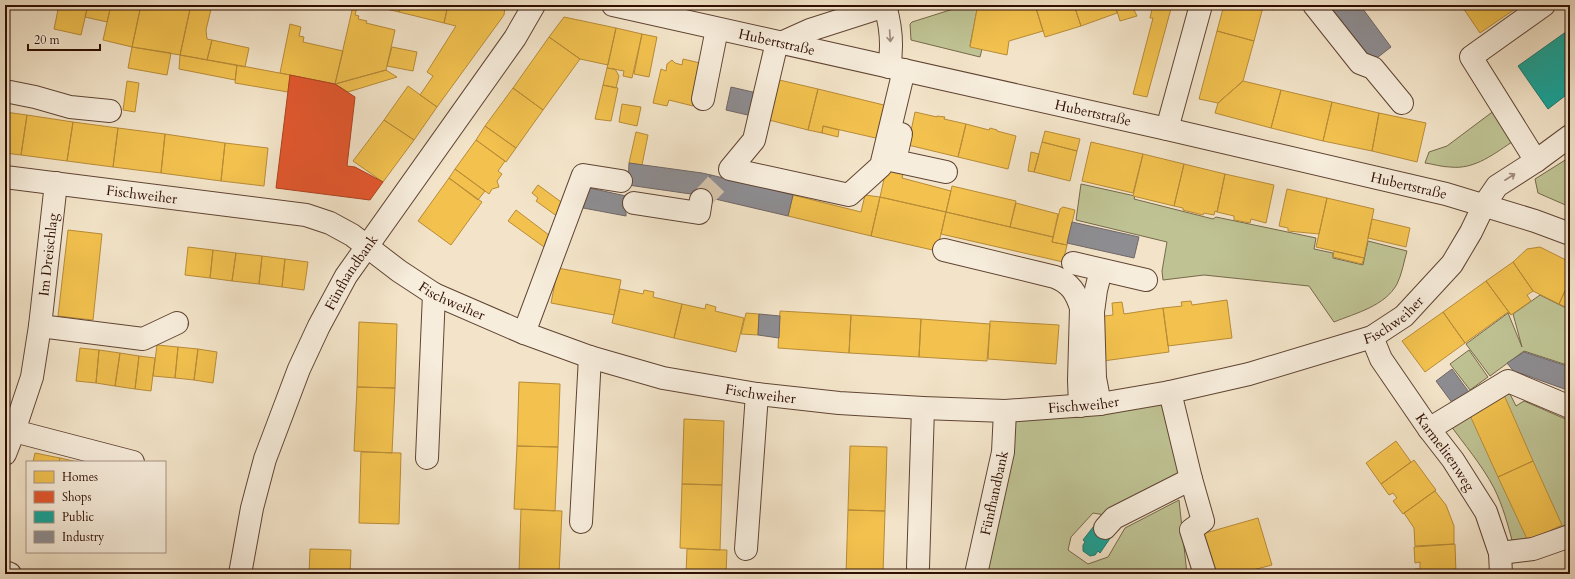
<svg xmlns="http://www.w3.org/2000/svg" width="1575" height="579" font-family="Cardo,serif">
  <rect width="100%" height="100%" fill="#f3e4c9"/>
  <filter id="stains"><feTurbulence type="fractalNoise" baseFrequency=".005" numOctaves="4"/><feColorMatrix values="0 0 0 0 .2 0 0 0 0 .09 0 0 0 0 .02 0 0 0 .5 -.17"/></filter>
  <radialGradient id="worn" r=".72"><stop offset=".6" stop-color="#630" stop-opacity="0"/><stop offset="1" stop-color="#630" stop-opacity=".3"/></radialGradient>
  <path fill="#bfc394" stroke="#77684a" d="M736,5H793C774,9 755,8 736,5Z
    M966,5H992L977,10L970,46L982,49L980,57L911,40L910,24L912,22Z
    M1495,110L1515,140C1495,153 1475,170 1450,167C1442,167 1433,164 1425,163L1429,152L1447,146Z
    M1570,157V207L1538,193L1535,179Z
    M1081,184L1135,196L1134,199L1213,219L1216,217L1316,238L1314,249L1333,253V258L1363,265L1368,241L1407,251C1404,261 1402,274 1397,284C1385,306 1356,313 1334,322L1309,286L1204,275L1163,280L1162,271L1167,242L1076,220Z
    M1540,295L1570,310V366L1524,351L1490,376L1466,344L1508,313L1522,347L1513,314Z
    M1469,350L1488,377L1470,390L1450,364Z
    M1510,394L1516,406L1524,401L1570,421V524L1565,525L1528,543L1513,544C1508,525 1503,506 1494,488C1482,465 1464,444 1448,422L1504,395Z
    M1161,396L1183,480L1105,515L1093,513L1071,537L1068,550L1088,564L1108,557L1125,528L1179,500L1187,574H978L1007,412Z"/>
  <path fill="#f2c14e" stroke="#b88b37" d="M59,5H88L81,35L54,29Z
    M88,5H111L107,22L85,17Z
    M111,5H141L132,47L103,40Z
    M141,5H173L190,9L180,55L132,47Z
    M191,5H212L206,30L207,39L212,40L207,60L180,55Z
    M369,5H401L399,12Z
    M401,5H448L444,23L399,12Z
    M448,5H503L505,7L504,15L437,107L420,95L433,76L427,72L456,26L444,23Z
    M992,5H1035L1043,31L1009,41L1007,55L970,47L977,9Z
    M1035,5H1074L1081,26L1045,37Z
    M1074,5H1115L1117,13L1081,26Z
    M1115,5H1145L1133,8L1137,16L1120,21Z
    M1153,5H1172L1147,97L1133,94L1153,18H1150Z
    M1224,5H1275L1273,10L1263,7L1254,41L1217,31Z
    M1461,5H1517L1518,7L1480,33Z
    M353,6L357,7L355,15L359,16L358,19L367,21L366,23L395,30L386,70L335,84Z
    M564,17L616,28L608,65L580,59L549,37Z
    M290,24L301,27L299,36L304,37L303,42L343,51L335,84L280,73Z
    M616,28L642,34L632,78L623,76L624,71L607,68Z
    M1217,31L1254,41L1243,81L1218,103L1199,99Z
    M642,34L657,37L649,77L634,74Z
    M549,37L580,59L543,110L513,88Z
    M212,40L249,48L245,67L207,60Z
    M132,47L171,53L167,75L128,68Z
    M392,47L417,52L413,71L387,66Z
    M180,55L237,65L235,80L179,69Z
    M683,59L700,63L702,69L693,106L669,100L667,106L653,103L661,69L666,71L667,64L672,60L675,63L682,65Z
    M237,65L290,75L288,92L235,83Z
    M607,68L615,69L619,76L616,88L603,85Z
    M386,70L397,77L348,92L335,84Z
    M775,79L818,89L808,130L765,119Z
    M127,81L139,83L135,112L123,110Z
    M1243,81L1281,90L1271,128L1215,113L1218,103Z
    M603,85L618,88L611,121L595,119Z
    M408,86L437,107L414,140L384,120Z
    M513,88L543,110L516,148L485,126Z
    M818,89L888,106L880,139L823,126L822,133L808,130Z
    M1281,90L1332,102L1323,141L1271,128Z
    M1332,102L1379,113L1372,151L1323,141Z
    M622,104L641,107L637,126L619,122Z
    M5,112L27,115L21,155L5,153Z
    M915,112L937,117V116L945,117L944,119L966,124L958,157L908,145Z
    M1379,113L1426,123L1417,162L1372,151Z
    M27,115L73,122L67,161L21,155Z
    M384,120L414,140L383,182L353,161Z
    M73,122L118,128L113,167L67,161Z
    M966,124L989,130L990,128L997,130V131L1016,136L1008,169L958,157Z
    M485,126L516,148L506,162L476,140Z
    M823,126L839,130L838,137L822,133Z
    M118,128L165,134L161,173L113,167Z
    M1045,131L1080,139L1077,151L1042,142Z
    M636,132L648,135L642,165L629,163Z
    M165,134L225,143L221,181L161,173Z
    M476,140L505,161L498,171L502,174L497,181L499,187L492,189L489,194L455,169Z
    M1042,142L1077,151L1070,181L1034,172Z
    M1091,142L1143,154L1133,193L1082,181Z
    M225,143L268,148L264,186L221,181Z
    M1031,152L1039,154L1034,172L1028,171Z
    M1143,154L1184,164L1174,206L1133,196Z
    M1184,164L1225,174L1217,212L1215,211L1214,215L1204,213L1203,215L1183,210V208L1174,206Z
    M455,169L485,191L478,200L449,178Z
    M886,170L903,174L902,178L951,191L946,212L880,197Z
    M1225,174L1274,185L1266,223L1251,219L1250,223L1234,220V216L1217,212Z
    M449,178L482,202L451,245L418,221Z
    M538,185L564,204L558,217L536,201L538,198L532,193Z
    M952,186L1016,201L1010,227L946,212Z
    M1287,189L1327,198L1319,234L1288,231V228L1279,226Z
    M793,195L861,212L865,195L880,197L871,236L788,216Z
    M880,197L946,212L937,251L871,236Z
    M1327,198L1374,209L1364,258L1316,247Z
    M1016,203L1058,214L1053,237L1010,227Z
    M1063,207L1075,210L1067,245L1052,242L1060,209Z
    M516,210L549,235L544,247L508,221Z
    M946,212L1053,237L1052,242L1067,245L1063,262L941,234Z
    M1372,219L1410,228L1406,247L1368,238Z
    M68,230L102,234L93,320L58,316Z
    M188,247L213,250L210,278L185,275Z
    M1540,247L1570,262V280L1559,304L1533,291L1513,262L1527,249Z
    M213,250L236,253L232,281L210,278Z
    M1334,251L1364,258L1362,264L1333,257Z
    M236,253L262,256L259,284L232,281Z
    M262,256L285,259L282,287L259,284Z
    M285,259L308,262L304,290L282,287Z
    M1513,262L1533,291L1527,295L1531,301L1511,315L1486,281Z
    M558,268L621,280L614,315L551,303Z
    M1570,280V309L1559,304Z
    M1486,281L1511,315L1508,312L1465,343L1443,312Z
    M620,289L643,294L644,290L654,292L653,297L682,304L674,338L612,323Z
    M1227,300L1232,338L1168,346L1163,308L1182,306L1181,302L1191,301L1192,305Z
    M1122,302L1124,314L1163,308L1169,352L1103,361L1097,317L1113,315L1112,303Z
    M682,304L705,309L706,304L716,307L715,311L744,318L736,352L674,338Z
    M780,311L851,315L849,353L778,348Z
    M1443,312L1465,343L1425,372L1402,341Z
    M746,313L759,314L758,335L741,334Z
    M851,315L921,319L919,357L849,353Z
    M921,319L990,324L987,361L919,357Z
    M990,321L1059,325L1056,364L988,359Z
    M359,322L397,324L395,388L357,387Z
    M157,345L178,347L175,378L153,376Z
    M178,347L198,349L194,380L175,378Z
    M80,348L99,350L96,383L76,381Z
    M198,349L217,352L213,383L194,380Z
    M99,350L120,353L115,386L96,383Z
    M120,353L139,356L135,389L115,386Z
    M139,356L155,358L151,391L135,389Z
    M519,382L560,384L558,447L517,446Z
    M357,387L395,388L392,453L354,451Z
    M1504,395L1533,461L1498,477L1468,411Z
    M684,419L724,421L722,485L682,484Z
    M1396,441L1411,462L1381,484L1366,463Z
    M517,446L558,447L555,511L514,509Z
    M850,446L887,447L885,511L848,510Z
    M361,452L401,453L399,524L359,523Z
    M35,453L60,458L59,462H33Z
    M60,458L78,462H59Z
    M1414,460L1436,490L1403,514L1393,501L1397,498L1393,493L1389,495L1381,484Z
    M1533,461L1562,525L1528,541L1498,477Z
    M682,484L722,485L720,550L680,548Z
    M1435,491L1446,505L1454,526V544L1415,546L1414,528L1404,513Z
    M521,509L562,511L559,574H519Z
    M848,510L885,511L883,574H846Z
    M1258,518L1272,565L1237,574H1215L1202,534Z
    M1455,544L1456,574H1416L1415,569H1420V562L1415,563L1414,547Z
    M310,549L351,550L350,574H309Z
    M687,549L727,550L726,574H686Z"/>
  <path fill="#e4572e" stroke="#ae4120" d="M290,75L335,84L355,97L347,166L355,167L383,182L370,200L276,188Z"/>
  <path fill="#17a398" stroke="#1e766b" d="M1570,29V92L1548,109L1518,66Z
    M1097,522L1113,534L1100,553L1098,551L1095,555L1090,556L1083,551V545L1085,542L1083,540Z"/>
  <path fill="#8d8d92" stroke="#716766" d="M1329,5H1360L1391,47L1373,61Z
    M731,87L757,93L752,116L726,110Z
    M629,163L702,173L711,175L698,195L628,185Z
    M711,175L793,195L788,216L698,195Z
    M585,187L626,196V216L578,207Z
    M1072,222L1139,237L1134,258L1067,243Z
    M759,314L780,316L779,338L758,335Z
    M1524,352L1570,367V391L1517,372L1515,373L1507,363Z
    M1452,369L1469,392L1453,404L1436,381Z"/>
  <g fill="none" stroke-linecap="round" stroke-linejoin="round">
    <path stroke="#d6c4ab" stroke-width="22" stroke-dasharray="22 11" stroke-linecap="butt" d="M701,200L723,177"/>
    <defs>
      <g id="minor">
        <path id="s1" d="M613,5L1167,129L1446,194L1535,221L1570,234"/>
        <path d="M1314,5L1360,63L1373,68L1402,103"/>
        <path d="M885,6C891,26 893,46 889,67"/>
        <path d="M777,42L754,140L730,169L849,195L881,166L904,70"/>
        <path d="M781,43L810,30L888,5"/>
        <path d="M5,91L35,97L70,107L110,111"/>
        <path d="M703,99L717,29"/>
        <path d="M1167,129L1201,5"/>
        <path d="M901,134L895,161L946,172"/>
        <path d="M1536,161L1471,57L1544,5"/>
        <path id="s2" d="M5,177L306,215L330,223L352,235L399,271L434,294L524,333L590,357L663,378L757,394L839,403L923,408L1005,411L1100,404L1170,392L1249,374L1372,337L1404,316L1452,264L1471,232L1484,205L1497,186L1536,161L1570,136"/>
        <path d="M634,203L699,213L701,200"/>
        <path d="M944,250L1055,277C1070,283 1076,292 1081,308L1079,380L1080,406"/>
        <path d="M1073,263L1146,280"/>
        <path d="M40,326L143,339L177,323"/>
        <path d="M524,333L583,175L621,181"/>
        <path id="s3" d="M1372,337L1381,359L1429,429L1453,460L1486,512L1500,553L1501,574"/>
        <path d="M1170,392L1191,479L1203,521L1191,530L1205,574"/>
        <path d="M1100,404L1095,378L1093,312L1096,290L1101,270"/>
        <path d="M1429,429L1508,381L1570,407"/>
        <path d="M14,431L133,462"/>
        <path id="s4" d="M5,454L14,431L32,377L40,326L56,183"/>
        <path d="M427,458L434,294"/>
        <path d="M581,522L590,357"/>
        <path d="M1105,528L1114,518L1191,479"/>
        <path d="M746,549L757,394"/>
        <path d="M1500,553L1533,549L1570,536"/>
        <path d="M918,567L923,408"/>
        <path d="M5,572L10,574"/>
        <path id="s5" d="M240,574L252,508L265,459L299,369L319,326L346,276L515,38L534,5"/>
        <path id="s6" d="M976,574L1003,452L1005,411"/>
      </g>
    </defs>
    <use href="#minor" stroke="#604433" stroke-width="24"/>
    <use href="#minor" stroke="#f7eddc" stroke-width="22"/>
  </g>
  <defs><path id="oneway-shaft" d="M-6 0H5M1.5-3L5.5 0L1.5 3" fill="none" stroke-width="1.6" stroke-linecap="round" stroke-linejoin="round"/></defs>
  <g stroke="#9d8979">
    <use href="#oneway-shaft" transform="translate(890 36) rotate(86)"/>
    <use href="#oneway-shaft" transform="translate(1510 177) rotate(-33)"/>
  </g>
  <g text-anchor="middle" dominant-baseline="central" stroke-width="4" stroke-linejoin="round" paint-order="stroke">
    <g font-size="14" fill="#2f0e01" stroke="#f7eddc">
      <text stroke="none"><textPath href="#s1" startOffset="168">Hubertstraße</textPath></text>
      <text stroke="none"><textPath href="#s1" startOffset="492">Hubertstraße</textPath></text>
      <text stroke="none"><textPath href="#s1" startOffset="816">Hubertstraße</textPath></text>
      <text stroke="none"><textPath href="#s2" startOffset="138">Fischweiher</textPath></text>
      <text stroke="none"><textPath href="#s4" startOffset="205">Im Dreischlag</textPath></text>
      <text stroke="none"><textPath href="#s5" startOffset="324">Fünfhandbank</textPath></text>
      <text stroke="none"><textPath href="#s2" startOffset="474">Fischweiher</textPath></text>
      <text stroke="none"><textPath href="#s2" startOffset="1446">Fischweiher</textPath></text>
      <text stroke="none"><textPath href="#s2" startOffset="798">Fischweiher</textPath></text>
      <text stroke="none"><textPath href="#s2" startOffset="1122">Fischweiher</textPath></text>
      <text stroke="none"><textPath href="#s3" startOffset="137">Karmelitenweg</textPath></text>
      <text stroke="none"><textPath href="#s6" startOffset="83">Fünfhandbank</textPath></text>
    </g>
  </g>
  <rect width="1575" height="579" fill="none" stroke="#f3e4c9" stroke-width="20"/>
  <rect x="6" y="6" width="1563" height="567" fill="none" stroke="#2f0e01" stroke-width="2"/>
  <rect x="10" y="10" width="1555" height="559" fill="none" stroke="#2f0e01"/>
  <rect x="26" y="461" width="140" height="92" fill="#f7eddc" stroke="#a79484"/>
  <rect x="34" y="471" width="20" height="12" fill="#f2c14e" stroke="#a79484"/>
  <text x="62" y="481" font-size="12" fill="#2f0e01">Homes</text>
  <rect x="34" y="491" width="20" height="12" fill="#e4572e" stroke="#a79484"/>
  <text x="62" y="501" font-size="12" fill="#2f0e01">Shops</text>
  <rect x="34" y="511" width="20" height="12" fill="#17a398" stroke="#a79484"/>
  <text x="62" y="521" font-size="12" fill="#2f0e01">Public</text>
  <rect x="34" y="531" width="20" height="12" fill="#8d8d92" stroke="#a79484"/>
  <text x="62" y="541" font-size="12" fill="#2f0e01">Industry</text>
  <path d="M28 44v6h72v-6" fill="none" stroke="#2f0e01" stroke-width="2"/>
  <text x="34" y="44" font-size="12" fill="#2f0e01" stroke="#f7eddc" stroke-width="3" paint-order="stroke">20 m</text>
  <rect width="100%" height="100%" filter="url(#stains)"/>
  <rect width="100%" height="100%" fill="url(#worn)"/>
</svg>
